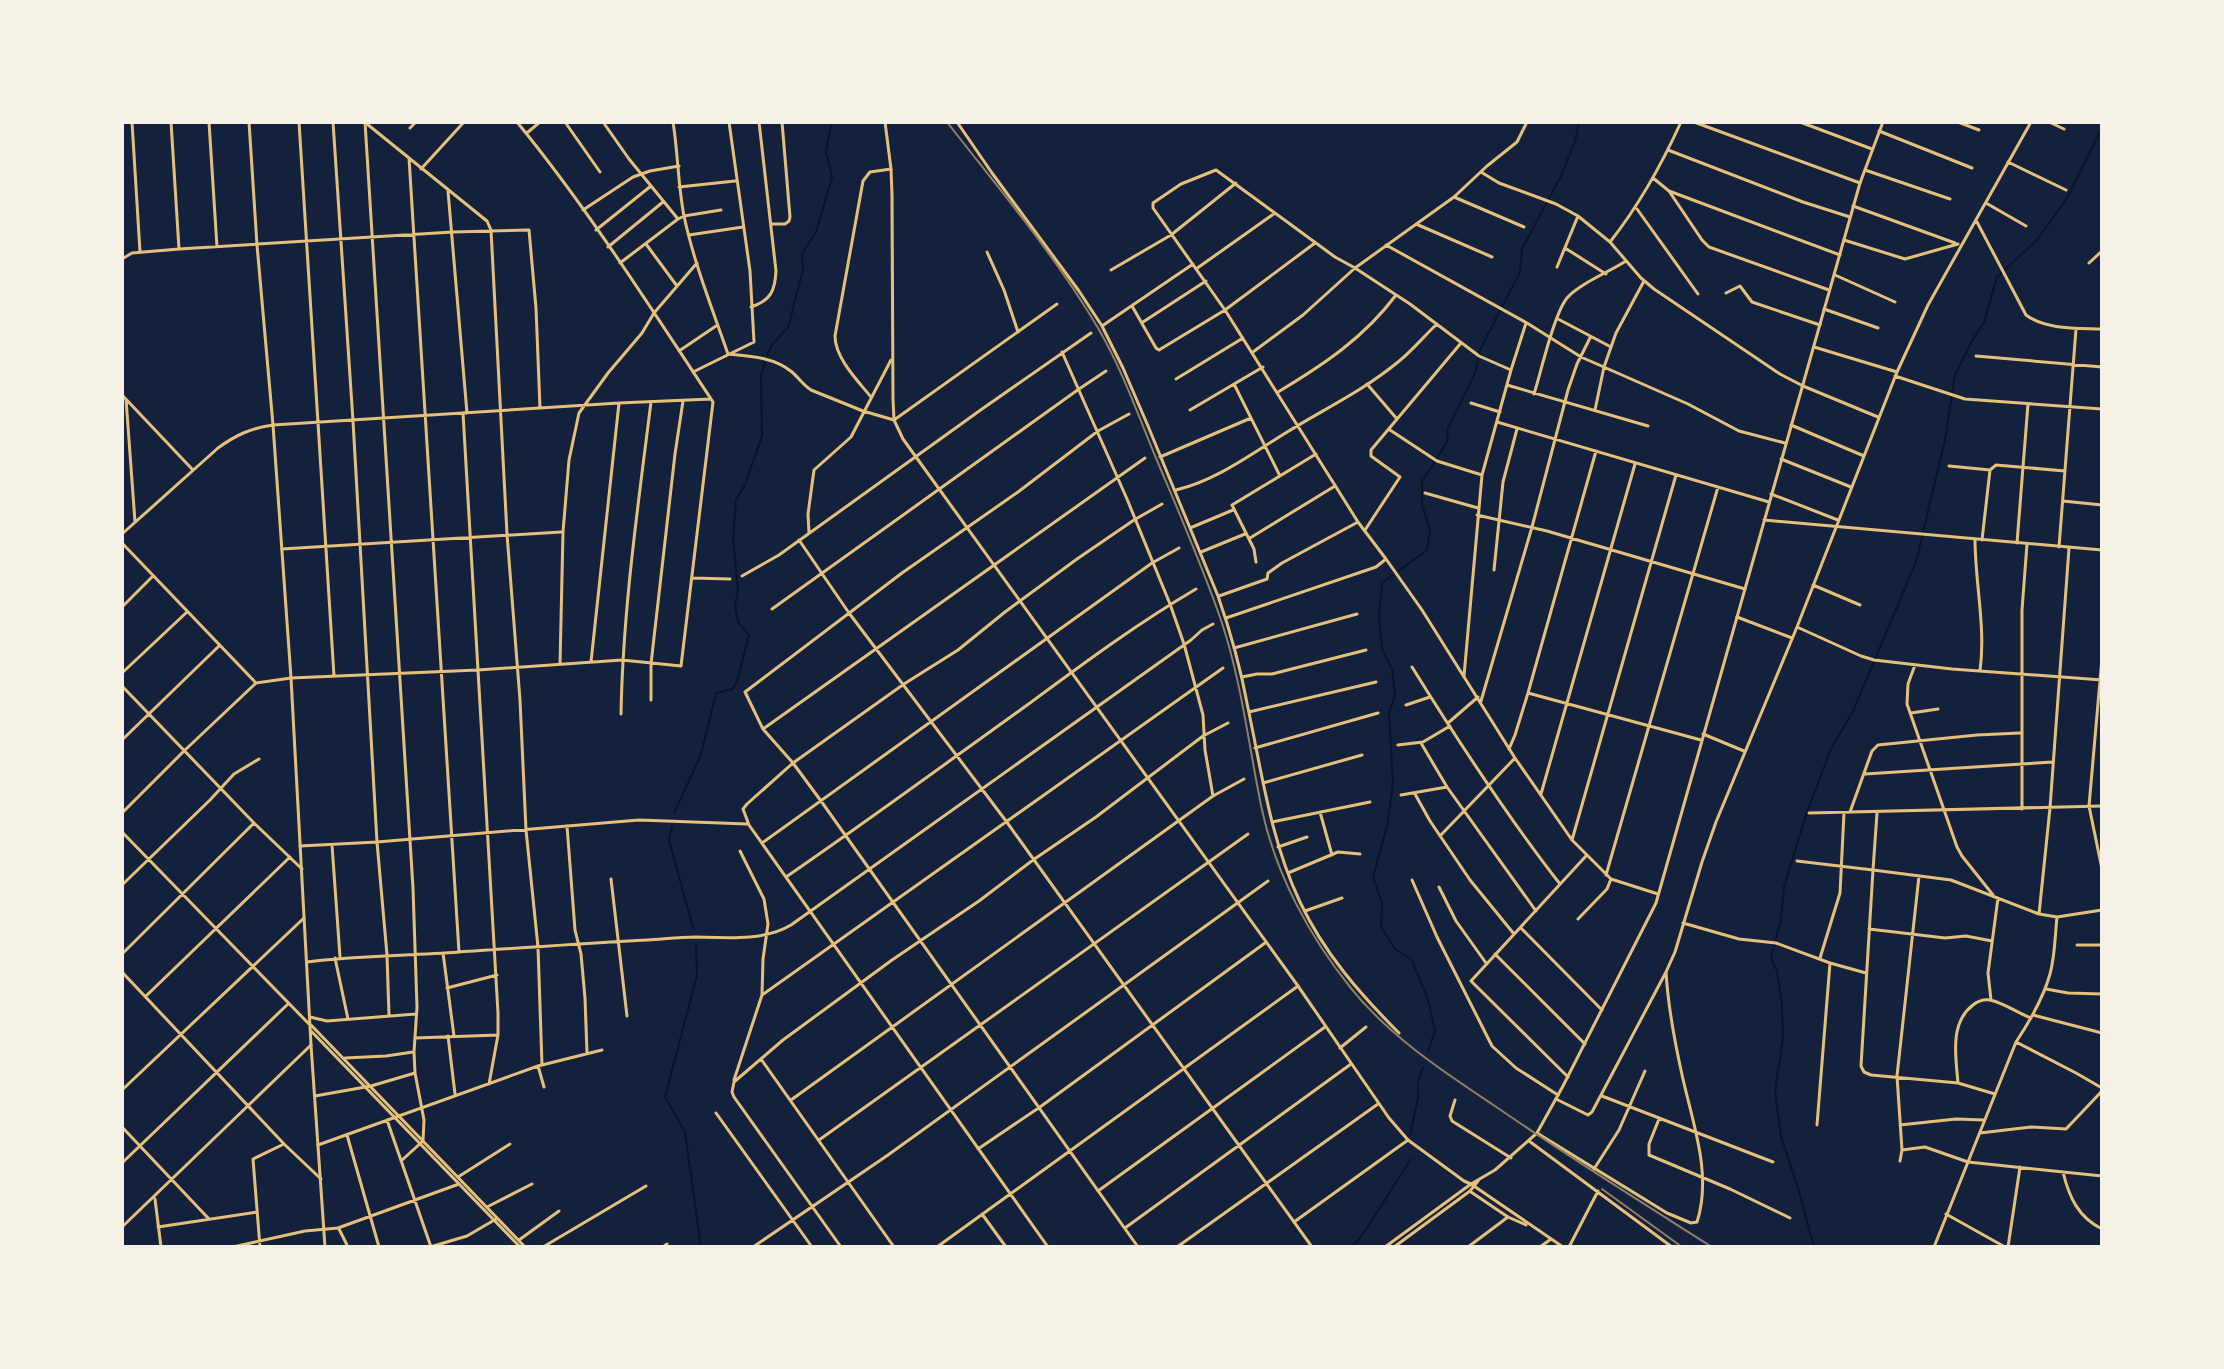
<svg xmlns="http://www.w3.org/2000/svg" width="2224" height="1369" font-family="'PT Sans Narrow',sans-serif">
  <rect width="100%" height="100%" fill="#14213d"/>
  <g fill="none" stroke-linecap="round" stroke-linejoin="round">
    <path stroke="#0b132b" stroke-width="2" d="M767,355L773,343L788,328L803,269L802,254L816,232L832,177L826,151L832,122
      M674,813L701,755L716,693L733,689L738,678L749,635L738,622L735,606L738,591L733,540L736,500L745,485L762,436L761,376L765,362
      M672,826L669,840L693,928
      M696,943L697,975L665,1097L685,1132L701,1247
      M1428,1052L1435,1030L1428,1000L1412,960L1395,949L1381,927L1382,903L1373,877L1388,822L1393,782L1389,714L1395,695L1392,669L1382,649L1379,618L1382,583L1427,550L1430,529L1422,505V482L1447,442L1448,428L1476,371L1479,352L1520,272L1522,249L1561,176L1575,141L1579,122
      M1410,1135L1418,1098V1082L1423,1067
      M1352,1247L1361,1237L1411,1159
      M1814,1247L1798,1188L1781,1136L1775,1091L1783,1039L1782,1004L1777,971L1771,958L1781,919L1784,887L1806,815L1831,749L1853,711L1916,562L1945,440L1955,375L1971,343L1984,322L1997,277L2036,241L2066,200L2102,128"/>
    <path stroke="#e5c07b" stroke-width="3" d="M132,122L140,252
      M171,122L179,249
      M209,122L217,247
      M299,122L334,676
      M333,122L353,421L377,842L387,955L389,1015
      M365,122L413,888L417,1007L414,1052L415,1073L424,1120L423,1141L401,1161
      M565,122L600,172
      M603,122L629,159L678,219
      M673,122C678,153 678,185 684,216C694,263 712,308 728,354C750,356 774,357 792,372C799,378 803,385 811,390L863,411L894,420L1057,304
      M957,122L992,173L1079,291L1102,326L1123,368L1148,426L1218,596C1231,633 1241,670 1248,708C1262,774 1271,841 1300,902C1324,953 1360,994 1399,1033
      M1694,122L1860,183
      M1800,122L1872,149
      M1958,122L1979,130
      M2049,122L2064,129
      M367,124L482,217L487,221L491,230L507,534L520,700L526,830L538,947L542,1065
      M410,128L416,122
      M1879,131L1972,168
      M528,132L540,122
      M1668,150L1803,202L1850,217
      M409,158L459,952
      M2008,162L2066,190
      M421,169L464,122
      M1865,170L1950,199
      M1481,172L1499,183L1556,204L1578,216L1610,242L1641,278L1654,289L1780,374L1803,386L1878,417
      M1653,178L1669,191L1840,255
      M679,187L735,181
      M448,191L467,413
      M1669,191L1702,240L1709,247L1829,290
      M1454,197L1524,227
      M1986,203L2026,226
      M1853,206L1955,243
      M1637,209L1698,294
      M583,210L633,177L650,171L679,166
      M1977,222L2026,315C2046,330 2078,328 2102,329
      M772,224H785L789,221L790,217L782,122
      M1416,224L1492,257
      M596,230L651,186
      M689,235L743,227
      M1844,240L1905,259L1958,244
      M1610,242C1640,204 1661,166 1681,122
      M646,244L677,286
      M1386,245L1527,323L1581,357L1688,404L1739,431L1785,443
      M608,247L663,202
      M1565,248L1606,274
      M987,252L1004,290L1018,332
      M122,259L132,253L179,249L453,232L529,230L536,308L540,408
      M620,263L678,219L684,216L721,210
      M2089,263L2102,251
      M1557,267L1578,216
      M1196,269L1275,213
      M1111,270L1171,235L1236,183
      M1835,275L1895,302
      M1726,293L1740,286L1752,302L1820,325
      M1132,306L1156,348L1159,350L1225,310L1315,243
      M751,307C771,300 775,291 776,271L759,122
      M1824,309L1878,328
      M1558,319L1611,347
      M1143,322L1206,281
      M1102,326L1193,264
      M1814,347L1897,372
      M679,351L716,326
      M1062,352L1127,499L1170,604L1184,644L1203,715L1205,750L1213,796
      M1253,352L1303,315L1355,268L1454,197L1487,166L1517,142L1527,122
      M1976,356L2102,367
      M1511,370L1479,356L1410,304L1355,268L1335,257L1216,170L1181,184L1153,203V208L1225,310L1358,522L1386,559L1422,610L1515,758L1572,840L1611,879L1658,894
      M693,372L754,342L750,271L729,122
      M1895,376L1965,399L2102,409
      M1176,379L1243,338
      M1234,384L1280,476
      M1367,384L1397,419
      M1507,385L1648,426
      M1278,392C1323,365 1364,338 1396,295
      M1534,394C1541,372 1554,314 1567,298C1579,284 1609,272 1626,261
      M122,395L192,469
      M871,397C858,381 835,358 835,336L863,181L870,172L891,169
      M126,399L135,522
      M1471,403L1500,412
      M1190,410L1263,367
      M1595,410L1604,367L1616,333L1644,281
      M463,413L498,1013V1035L489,1084
      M1129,414L1098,431L1018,492L902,573L745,692L763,729L793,763L821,801L1138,1247
      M1497,422L1769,502
      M1791,425L1864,456
      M1390,430L1437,461L1482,475
      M1160,457L1251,418
      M1781,459L1851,487
      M1949,466L1990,470L1996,465L2065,471
      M1176,490C1215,481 1250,455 1284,434C1322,410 1363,391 1398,362C1412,351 1424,336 1437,324
      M1425,493L1478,508
      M1771,494L1838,520
      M2063,501L2102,505
      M1477,515L1547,531L1745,589
      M1190,528L1233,510
      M1365,530L1400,477L1371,456V450L1461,343
      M809,533L808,514L814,470L851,437L891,360
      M122,534L218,448C236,435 251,428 273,425L619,403L711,399
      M1250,538L1335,486
      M1975,539C1975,583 1986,627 1980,671
      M799,540L849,613L1006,821L1312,1247
      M1982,540L1990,470
      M122,543L256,683
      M2017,543L2028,404
      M2059,547L2076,329
      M282,549L561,532
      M1201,552L1245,534
      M1256,562L1254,549L1232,505L1316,454
      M1494,570L1503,482L1517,429
      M742,576L779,555L982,409L1091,333
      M692,578L730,579
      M1813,585L1860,605
      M1219,596L1267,579L1268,573L1282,563L1358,522
      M122,607L153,576
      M772,609L1079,389L1106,371
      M1737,617L1792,638
      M1226,618L1376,567L1386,559
      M1797,627L1861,656L1874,660L1952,669L2102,680
      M1234,648L1357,614
      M2102,658L2089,806L2102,869
      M591,662L619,403
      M560,664L563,532L569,460L579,413L608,373L642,333L654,313L697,263
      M1915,665L1908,684L1907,704L1957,847L1962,856L1993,895
      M1412,667C1458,741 1506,815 1560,884
      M122,673L187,612
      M1464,676L1482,475L1511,370L1526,323
      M1242,677L1257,674H1272L1366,650
      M122,686L254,823L302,869
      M1528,693L1701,740
      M651,700V664L675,454L683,401
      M1481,701L1532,527L1568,390L1577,364L1590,338
      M1406,705L1430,697
      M1249,712L1376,682
      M1911,713L1938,709
      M621,714C623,609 638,506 651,402
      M1448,723L1478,697
      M763,729L1145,458
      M1703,734L1744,751
      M122,740L219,646
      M1421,743L1447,787L1536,911
      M1398,745L1423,742L1450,726
      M1255,748L1378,713
      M1509,749L1515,735L1528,693L1596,451
      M1865,774L2053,762
      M1263,783L1362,755
      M1415,794L1430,821L1470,880L1514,934
      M1541,794L1635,464
      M1401,795L1447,787
      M2022,809V610L2027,544
      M1320,812L1332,855
      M1850,812L1872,751L1878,745L1977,735L2020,733
      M122,813L184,751L256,683L291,678L478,670L622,660L681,666L713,402C650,307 589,210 517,122
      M1809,813L2102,806
      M1877,813L1873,870L1951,880L2039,914L2057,917L2102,910
      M1272,822L1370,802
      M567,826L575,930L581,954L585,998L587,1053
      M122,832L309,1024
      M1440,836L1515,758
      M1572,840L1676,475
      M762,843L1152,563L1179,548
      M332,845L340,957
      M300,846L377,842L639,820L747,824
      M1278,847L1307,837
      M1797,861L1873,870L1861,1066L1864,1072L1871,1075L1958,1083L1995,1094
      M1288,873L1338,852L1360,854
      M1606,875L1718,487
      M786,877C869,820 949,761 1030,703C1084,663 1138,623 1196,589
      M611,879L627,1016
      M1412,880L1437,937L1492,1046L1516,1068L1558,1095
      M122,885L210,800L234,774L259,759
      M1439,887L1456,921L1486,963
      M1305,911L1342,898
      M2039,914L2050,808L2069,548
      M1578,919L1607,889L1611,879
      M1683,923L1739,939L1776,943L1830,963L1866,973
      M1521,928L1602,1010
      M1869,929L1945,938L1966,936L1992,941
      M2077,945H2102
      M443,953L454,1036
      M122,954L254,823
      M1495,954L1585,1044
      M335,958L348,1019
      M1820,958L1840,893L1844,813
      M307,962C357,955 408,956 459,952C522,948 585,943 648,940C664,939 680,937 696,937C728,938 764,941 791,925L1191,640L1202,630L1213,624
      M122,972L284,1144L321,1179
      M447,988L497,975
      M2046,989L2068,993L2102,994
      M762,995L1223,668
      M146,996L290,857
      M1991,1000L1988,973L1998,898
      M2033,1015L2102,1033
      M310,1017L327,1021L416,1014
      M448,1036L455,1094
      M415,1038L498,1035
      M2016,1042L2076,1073L2102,1088
      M1340,1048L1366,1027
      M345,1058L386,1056L413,1052
      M761,1059L894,1247
      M538,1066L544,1087
      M1568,1077L1471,981L1586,856
      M734,1080L762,995L763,959L768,924L764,899L740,851
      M1958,1083C1956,1058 1949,1023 1973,1005C1978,1001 1983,999 1990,1000C2004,1003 2018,1013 2031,1018
      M122,1090L304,918
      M315,1096L371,1086L415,1073
      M1602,1096L1773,1162
      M1556,1099L1588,1115L1592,1112L1666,972L1675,952L1702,862L1716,822L1797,627L1897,372L1928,305L2031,122
      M791,1100L1213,796L1244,779
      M1455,1100L1450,1116L1452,1121L1511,1158
      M716,1113L812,1247
      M1659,1119L1649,1144V1155L1730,1189L1790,1218
      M387,1120L431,1247
      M1817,1125L1830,963
      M1900,1125L1956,1119L1984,1120
      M122,1127L209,1219
      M1537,1133L1667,1213L1691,1223L1697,1222C1713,1172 1691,1119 1681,1070C1674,1038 1668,1005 1666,972
      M1980,1133L2031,1127L2066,1129L2102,1091
      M347,1135L379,1247
      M819,1140L1248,834
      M1529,1141L1672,1247
      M318,1145L538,1066L602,1050
      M978,1149L1040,1107L1265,943
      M1902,1150L1925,1147L1968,1162L2102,1176
      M1900,1161L1902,1150L1897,1076L1919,876
      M122,1163L288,1004
      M1594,1169L1619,1130L1645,1071
      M2063,1172C2069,1197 2078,1217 2102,1229
      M458,1177L510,1144
      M1098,1191L1325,1027
      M155,1199L161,1247
      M487,1207L532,1184
      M982,1214L1006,1247
      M1946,1214L2005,1247
      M1294,1222L1408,1140
      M122,1227L311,1045
      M158,1227L257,1212
      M1125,1228L1351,1064
      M339,1229L348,1247
      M519,1240L559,1211
      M233,1247L305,1231L338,1228L459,1184
      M260,1247L253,1159L284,1144
      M430,1247L467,1236L496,1219
      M543,1247L646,1186
      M663,1247L667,1244
      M753,1247L888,1155L1268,881
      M841,1247L734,1097L732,1092L734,1082L783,1040L892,960L979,901L1033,860L1096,817L1203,736L1228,723
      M937,1247L1298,986
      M1048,1247L749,825L743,809L747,804L793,763L904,684L958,650L1005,612L1077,559L1134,520L1162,504
      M1177,1247L1378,1104
      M1468,1247L1508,1217
      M1540,1247L1551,1239
      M1569,1247L1598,1191
      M1934,1247L2016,1042C2030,1021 2043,999 2050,974C2055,956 2055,936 2057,917
      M2008,1247L2020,1167"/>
    <path stroke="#e5c07b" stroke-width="3" d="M249,122L257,245L273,425L291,678L311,1045L325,1247
      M885,122L891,169L892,195L893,399L894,420L903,439L1298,986L1389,1118L1408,1140L1464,1181L1471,1184L1563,1247
      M1764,520L2102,550
      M311,1025L525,1247
      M311,1031L520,1247
      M1471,1192L1508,1217L1526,1225
      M1385,1247L1471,1184L1495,1170L1537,1133L1563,1086L1656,903L1860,183L1883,122
      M1394,1247L1470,1191L1478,1181"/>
    <path stroke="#918062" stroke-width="2" d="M947,122C999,189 1055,255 1098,328C1122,369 1138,415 1156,458C1179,513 1203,567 1222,623C1242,684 1249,748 1262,810C1276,874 1309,936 1350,987C1388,1035 1441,1070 1492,1104C1564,1154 1638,1200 1712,1247
      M1602,1189L1682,1247"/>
  </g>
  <rect width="2224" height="1369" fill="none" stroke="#f6f1e7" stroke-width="248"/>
</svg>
